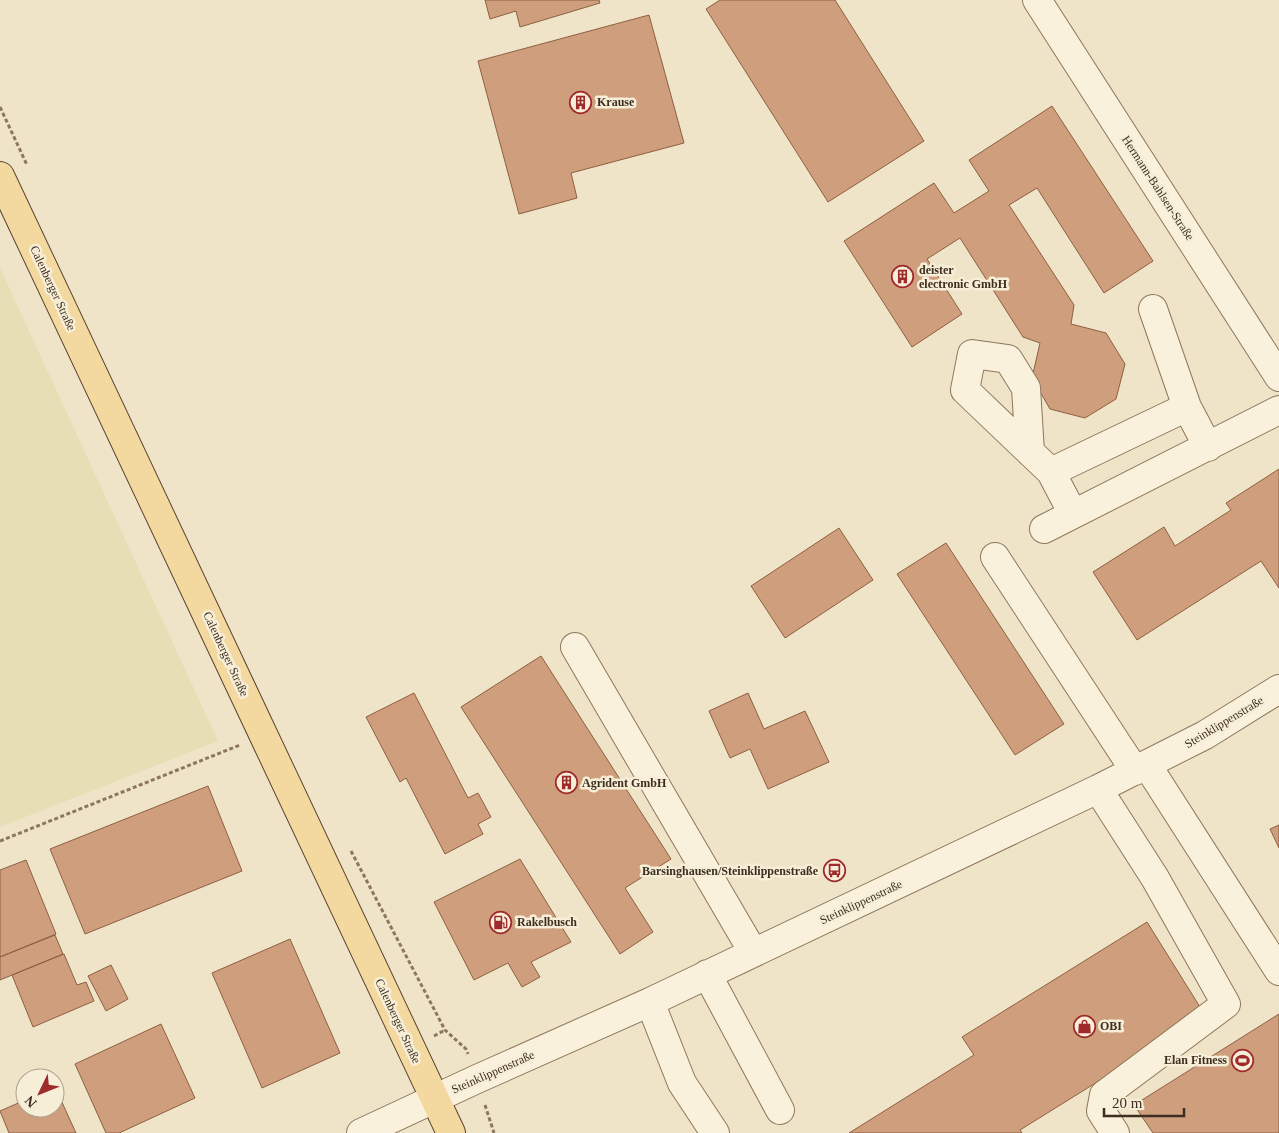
<svg xmlns="http://www.w3.org/2000/svg" width="1279" height="1133" font-family="'Times New Roman',serif">
  <rect width="100%" height="100%" fill="#f0e4c8"/>
  <path fill="#e6deb5" d="M0,268L218,741L0,827Z"/>
  <path fill="#cf9f7d" stroke="#8d5f41" d="M485,0H599L600,3L520,27L516,11L490,19Z
    M720,0H835L924,141L828,202L706,9Z
    M649,15L684,143L571,173L577,198L519,214L478,61Z
    M1052,106L1153,261L1104,293L1037,188L1009,205L1074,305L1071,324L1106,333L1125,364L1116,399L1085,418L1050,409L1032,378L1040,343L1023,337L960,238L927,259L962,314L912,347L844,241L934,183L954,213L989,191L969,160Z
    M1279,469V588L1261,561L1137,640L1093,572L1164,527L1175,546L1231,510L1226,503Z
    M839,528L873,580L785,638L751,586Z
    M946,543L1064,724L1015,755L897,574Z
    M541,656L671,859L625,888L653,932L620,954L461,707Z
    M414,693L468,798L478,793L491,817L478,824L483,834L445,854L406,778L400,782L366,717Z
    M748,693L764,729L805,711L829,762L768,789L750,749L730,758L709,711Z
    M208,786L242,871L85,934L50,849Z
    M1279,825V848L1270,829Z
    M520,859L571,942L531,962L540,977L522,987L508,963L474,980L434,902Z
    M26,860L56,934L0,957V870Z
    M1147,922L1205,1015L1020,1130L1022,1133H849L974,1055L962,1037Z
    M55,935L63,954L0,980V957Z
    M290,939L340,1053L262,1088L212,973Z
    M64,954L77,985L86,982L94,1001L33,1027L12,975Z
    M111,965L128,999L106,1011L88,976Z
    M1279,1014V1133H1153L1134,1105Z
    M161,1024L195,1098L119,1133H106L75,1064Z
    M55,1087L76,1133H9L0,1111L25,1100V1108H55Z"/>
  <g fill="none" stroke-linecap="round" stroke-linejoin="round">
    <defs>
      <path id="minor" d="M1037,0L1279,377
        M1153,309L1187,407L1208,447
        M1030,452L1026,388L1008,359L972,354L965,390L1051,472
        M1073,514L1051,472L1187,407
        M1044,529L1279,410
        M995,557L1135,771
        M575,647L753,952
        M1147,765L1279,971
        M1098,789L1155,878L1226,1004L1104,1095L1101,1111L1115,1133
        M707,974L780,1110
        M650,1002L682,1083L715,1133
        M361,1133L477,1079L650,1002L1098,789L1205,735L1279,689"/>
      <path id="major" d="M0,176L451,1133"/>
    </defs>
    <use href="#minor" stroke="#8d765c" stroke-width="30"/>
    <use href="#major" stroke="#5b4430" stroke-width="30"/>
    <path stroke="#8d765c" stroke-width="3" stroke-dasharray="4 2.5" stroke-linecap="butt" d="M0,107L27,165
      M0,841L240,745
      M351,851L445,1030L466,1049L468,1054
      M434,1036L445,1030
      M485,1105L494,1133"/>
    <use href="#minor" stroke="#faf1dc" stroke-width="28"/>
    <use href="#major" stroke="#f3d9a0" stroke-width="28"/>
  </g>
  <defs>
    <symbol id="building-ring" viewBox="-11 -11 22 22"><circle r="9.5" fill="#f7eed8" stroke="#9e2a2b" stroke-width="1.5"/><path d="M-4-6H4V6H1V3H-1V6H-4ZM-2.5-4.3h1.7v1.8h-1.7ZM.8-4.3h1.7v1.8H.8ZM-2.5-1h1.7V.8h-1.7ZM.8-1h1.7V.8H.8Z" fill="#9e2a2b"/></symbol>
    <symbol id="bus-ring" viewBox="-11 -11 22 22"><circle r="9.5" fill="#f7eed8" stroke="#9e2a2b" stroke-width="1.5"/><path d="M-5-6H5V4H4V6H2V4H-2V6H-4V4H-5ZM-3.5-4V0h7V-4ZM-3.5 1.2v1.5H-2V1.2ZM2 1.2v1.5H3.5V1.2Z" fill="#9e2a2b"/></symbol>
    <symbol id="fuel-ring" viewBox="-11 -11 22 22"><circle r="9.5" fill="#f7eed8" stroke="#9e2a2b" stroke-width="1.5"/><path d="M-5.5-6h7V0h2V4h1.3V-2.5L3-4.5l.8-.8L6-3V5H2.5V1h-1V6h-7ZM-4.2-4.7v3.2H.2V-4.7Z" fill="#9e2a2b"/></symbol>
    <symbol id="shop-ring" viewBox="-11 -11 22 22"><circle r="9.5" fill="#f7eed8" stroke="#9e2a2b" stroke-width="1.5"/><path d="M-5-2.5h2.3a2.7 3.5 0 0 1 5.4 0H5L5.5 6h-11ZM-1.5-2.5h3a1.5 2.3 0 0 0-3 0Z" fill="#9e2a2b"/></symbol>
    <symbol id="stadium-ring" viewBox="-11 -11 22 22"><circle r="9.5" fill="#f7eed8" stroke="#9e2a2b" stroke-width="1.5"/><path d="M0-5a6.5 5 0 1 0 0 10a6.5 5 0 1 0 0-10ZM-3.5-1.8h7v3.6h-7Z" fill="#9e2a2b"/></symbol>
  </defs>
  <g fill-rule="evenodd">
    <use href="#building-ring" x="568" y="90" width="25" height="25"/>
    <use href="#building-ring" x="890" y="264" width="25" height="25"/>
    <use href="#building-ring" x="554" y="770" width="25" height="25"/>
    <use href="#bus-ring" x="822" y="858" width="25" height="25"/>
    <use href="#fuel-ring" x="488" y="910" width="25" height="25"/>
    <use href="#shop-ring" x="1072" y="1014" width="25" height="25"/>
    <use href="#stadium-ring" x="1230" y="1048" width="25" height="25"/>
  </g>
  <g text-anchor="middle" dominant-baseline="central" stroke-width="5" stroke-linejoin="round" paint-order="stroke">
    <g font-size="12" font-weight="bold" fill="#3d2e20" stroke="#f7eed8" text-anchor="start">
      <text x="597" y="102">Krause</text>
      <text x="919" y="270">deister<tspan x="919" dy="14">electronic GmbH</tspan></text>
      <text x="582" y="783">Agrident GmbH</text>
      <text x="818" y="871" text-anchor="end">Barsinghausen/Steinklippenstraße</text>
      <text x="517" y="922">Rakelbusch</text>
      <text x="1100" y="1026">OBI</text>
      <text x="1227" y="1060" text-anchor="end">Elan Fitness</text>
    </g>
    <g font-size="12" fill="#3d2e20" stroke="#f7eed8">
      <text transform="translate(1158 188) rotate(57)">Hermann-Bahlsen-Straße</text>
      <text transform="translate(53 288) rotate(65)">Calenberger Straße</text>
      <text transform="translate(226 654) rotate(65)">Calenberger Straße</text>
      <text transform="translate(1224 722) rotate(-31)">Steinklippenstraße</text>
      <text transform="translate(861 902) rotate(-25)">Steinklippenstraße</text>
      <text transform="translate(398 1021) rotate(65)">Calenberger Straße</text>
      <text transform="translate(493 1072) rotate(-24)">Steinklippenstraße</text>
    </g>
  </g>
  <g transform="translate(40 1093) rotate(227)"><circle r="24" fill="#f7eed8" stroke="#ada18e"/>
  <path d="M0-4L9 19L0 12L-9 19Z" fill="#9e2a2b"/>
  <text y="-8" font-size="14" font-weight="bold" text-anchor="middle" fill="#3d2e20">N</text>
  </g>
  <path d="M1104 1108v8h80v-8" fill="none" stroke="#3d2e20" stroke-width="2.5"/>
  <text x="1112" y="1108" font-size="15" fill="#3d2e20" stroke="#f7eed8" stroke-width="4" paint-order="stroke">20 m</text>
</svg>
